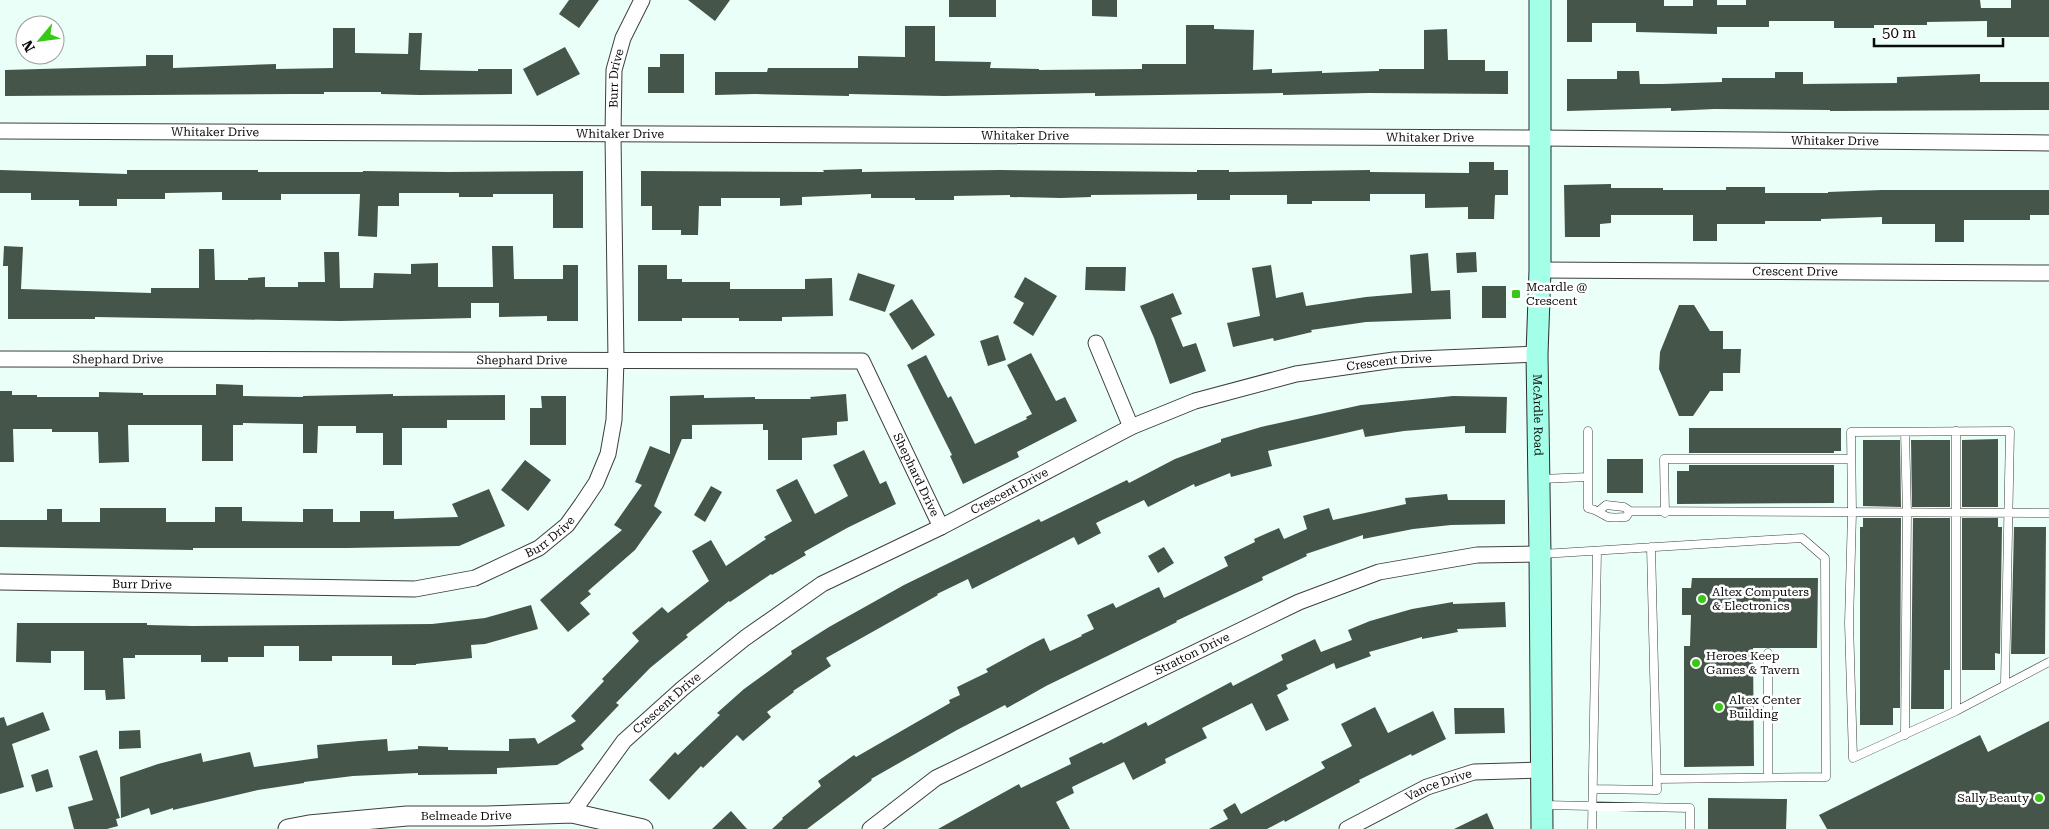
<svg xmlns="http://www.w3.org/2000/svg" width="2049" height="829" font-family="'Roboto Serif',serif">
  <rect width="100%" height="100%" fill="#e9fff8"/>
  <path fill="#46554a" d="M569,0H599L579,28L559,14Z
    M688,0H730L715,21Z
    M949,0H996V17H949Z
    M1092,0H1117V17L1092,16Z
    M1567,0H1664V6H1693V0H1717V5H1746V0H1980L1981,8H2011V0H2049V37H1987V21L1927,22V25H1874V28H1834V21H1769V27H1717V34L1636,32V23H1592V42H1567Z
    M1186,25H1214V29L1254,30L1253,70L1272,69V73L1322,71V73L1379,71V69H1424V30L1447,29L1448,60H1485V71H1508V94L1369,93L1283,95V93L1095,96V93L944,96L849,94V96L755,94L715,95V72H767L768,68H858V56L905,57V26H935V61L991,62L990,68L1039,69V70L1142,69V64H1186Z
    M333,28H355V53L408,54L409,33H422L420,70L478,71V69H512V94L420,95L381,94V92H324V94H292L5,96V70L146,66V55H173V68L276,64V69L333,68Z
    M565,47L580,74L537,96L523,69Z
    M660,54H684V93H648V67H660Z
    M1617,71H1639L1640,84H1663L1722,82V78H1775V72H1803V84L1897,83V77L1980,74V82H2049V110L1830,111V110L1714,109L1671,111V108L1567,111V79H1617Z
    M1469,162H1494V170H1508V195H1495L1494,219H1468V207L1425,208V194H1370V201H1312V204H1287V195H1230V200H1197V194L1091,195V197L1061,198L1010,197V195L954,196V200H915V198H871V194L802,197V205L780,206V198H721V206H699L698,235H681V230H652V206H641V171L824,172L823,170L862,169V172L1000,170L1197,172V170H1229V172L1370,170V172L1469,173Z
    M0,170L127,174V170H258V172H363V171L448,172L583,171V228H553V194H493V197H459V193H399V206H378L377,237L358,236L360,194H281V200H222V192L165,193V199H117V206H79V200H31V193H0Z
    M1611,184V188H1663V190H1726V187H1765V193H1828V192L1882,190H2049V215H2030V220H1964V242H1935V224H1882V217L1821,219V221H1765V224H1717V241H1693V215H1611V223L1600,224V237H1565L1564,185Z
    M4,246L23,247L21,289L151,293V288H199V249H214L215,280H248V278L265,277V287H298V282H325L324,252H339L340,288H373L374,273L411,274V264L438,263V287H493L492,246H513L514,279H563V265H578V321H547V316L499,317V303H471V318L340,321L95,317V319H8V266H3Z
    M1476,252L1477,272L1457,273L1456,253Z
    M1428,253L1431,291L1450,290L1451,319L1366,322L1311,330L1312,332L1274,341L1273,338L1233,347L1227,323L1260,316L1252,268L1271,265L1276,298L1303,292L1306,306L1366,297L1412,293L1410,255Z
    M638,265H667V279H682V282H730V289H805V279L832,278L833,316L782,317V321H739V318H682V321H638Z
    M1086,267H1126L1125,291L1085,290Z
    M858,273L895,285L885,312L849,300Z
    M1025,277L1057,296L1033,336L1013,323L1024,303L1014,297Z
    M1482,286H1506V318H1482Z
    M1173,293L1182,314L1171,318L1183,347L1196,343L1206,371L1170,384L1154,338L1140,306Z
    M912,299L935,335L912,350L889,314Z
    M1679,305H1694L1710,331H1723V349H1741L1740,373H1723V391H1710L1693,416H1679L1659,369L1660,352Z
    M998,335L1006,360L988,366L980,341Z
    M1031,353L1056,401L1065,397L1077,421L1017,452L1019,457L963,484L950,456L952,455L907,365L926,355L948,398L951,396L975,444L1027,419L1026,417L1032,414L1007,365Z
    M216,384L243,385V396L303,397V396L393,394V396L505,395V420H447V428H402V465H383V433H356V426H318L317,453H303V424L243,423V425H233V461H202V425H128L129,462L99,463L98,432H52V429H13L14,462H0V391H12V395H37V397H99V392L143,393V395H216Z
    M846,394L848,421L837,422V435L802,438V460H768V430H763V424L692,425V439H682L654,506L662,512L635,550L588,591L591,594L580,603L590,614L568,632L540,600L622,530L614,525L642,485L635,482L650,446L670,454V396L704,395V398L755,397V399H811L810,397Z
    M541,396H566V445H530V408H542Z
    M1453,396L1507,397L1506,433H1465V426L1404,431L1365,437L1363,429L1268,451L1272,466L1231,477L1230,473L1195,487L1194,484L1148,507L1144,500L1096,523L1101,533L1078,545L1074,537L972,589L968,579L937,594L938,595L826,658L831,666L793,691L794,692L767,712L771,717L743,741L737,735L703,768L701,766L669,800L649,780L675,752L678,755L720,715L717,713L744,689L792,654L791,651L829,627L904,585L1039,519L1041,522L1127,480L1129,483L1175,459L1221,442V439L1261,427L1361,405Z
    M1689,428H1841V451H1834V453H1689Z
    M1998,439V507H1962V440Z
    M1863,440H1900L1901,507L1863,506Z
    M1911,440H1950V507H1912Z
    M864,450L880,484L886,481L896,504L847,528L804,552L806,555L772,575L771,574L730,602L729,601L686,635L688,637L650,668L616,703L619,705L581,745L584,749L557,765L497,768V774L418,775V773L353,776L304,782V783L258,790L173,810V808L151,815L149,808L121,818L120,777L158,764L201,753L203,762L250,752L254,767L318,758L317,745L359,741L387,739L388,751L418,749V746L448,747V750L509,751V739L535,738L538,744L576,721L571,716L604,681L602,679L639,641L632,633L662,607L668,613L709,581L692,551L711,540L726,566L766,539L764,537L792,521L776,490L797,479L815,514L848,496L833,465Z
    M1607,459H1643V493H1607Z
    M525,460L551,480L528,511L501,490Z
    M1689,465H1834V503L1677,504V471H1689Z
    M711,486L722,492L705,522L694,515Z
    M489,489L505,526L459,546L347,548H193V550L0,547V520H47V509H62V522H100V508H166V522H215V507H242V521L303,522V509H333V522H360V511H394V519L458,517L452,504Z
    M1447,494L1448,500H1505V524L1451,525L1413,529L1363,539V535L1306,554L1307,556L1262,577L1263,580L1176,621L1177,622L1046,686L1007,708L1005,705L957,730L871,779L872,780L807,829H772L783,819L782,818L821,786L818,781L854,755L856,757L950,703L949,700L960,695L957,687L988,672L986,669L1032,644L1044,638L1050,651L1082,636L1081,635L1094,629L1087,615L1113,603L1116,608L1159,587L1164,598L1228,566L1224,557L1255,542L1254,539L1279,528L1284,539L1307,529L1303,516L1329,508L1333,520L1406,504L1405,498Z
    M1863,518H1901L1900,708H1893V725H1860V527H1863Z
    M1913,518H1950V670H1944V709H1911Z
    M1962,518H1998V527H2002L2000,654L1995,653V670H1962Z
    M2014,527H2046L2045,654H2011Z
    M1164,547L1174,563L1158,573L1148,556Z
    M1692,578H1818L1817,648H1753L1754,766L1684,767V646H1690L1691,615H1682V588H1691Z
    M1453,602V604L1505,602L1506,627L1457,629L1458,632L1422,639V637L1369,652L1371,656L1336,669L1334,663L1286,685L1288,689L1277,695L1289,720L1266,731L1252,703L1202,728L1207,738L1165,759L1166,763L1133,780L1124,762L1072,787L1074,793L1056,802L1070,829H938L1019,784L1021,788L1071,764L1069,758L1102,742L1103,744L1146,722L1148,726L1231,682L1233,686L1283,660L1281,655L1315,639L1321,652L1352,640L1348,630L1370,621L1412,609Z
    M531,605L538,629L485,644L471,645L472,658L416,664V665H392V656H332V661H299V646H264V657H228V662H201V655H135V658H123L125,699L106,700L105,690H84V651H51V663L16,662L17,623H147V625L192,626L432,624L485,618Z
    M1375,707L1388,733L1433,711L1446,739L1412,756L1411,754L1359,780L1360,782L1285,822L1284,820L1267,829H1209L1228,819L1223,810L1235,803L1241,814L1325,768L1321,762L1352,746L1341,724Z
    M1454,708H1504L1505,733L1455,734Z
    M43,712L50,730L12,744L24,787L0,794V718L4,717L7,726Z
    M2049,721V829H1827L1819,815L1980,735L1988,752Z
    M140,730L141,748L119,749V731Z
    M97,750L120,818L116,819L118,826L107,829H74L68,807L93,800L79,756Z
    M48,769L53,787L36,792L31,775Z
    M1708,798L1787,799L1786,829H1708Z
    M731,811L747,829H712Z
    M1487,813L1494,829H1454Z"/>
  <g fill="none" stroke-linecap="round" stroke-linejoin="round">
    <defs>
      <path id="service" d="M1956,431V711
        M1588,477V431
        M1541,479L1588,477V508C1598,510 1601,514 1608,517C1614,518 1620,517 1626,517L1630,511L1624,507L1606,505L1600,510
        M1630,511L2049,513
        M1665,513L1664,459H1851
        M1542,554L1802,538L1825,558L1826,777L1657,779
        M2005,684L2010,431L1851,432L1852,513L1849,623L1853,758L1956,711L2049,662
        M1905,735L1907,513L1905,432
        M1768,777V653
        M1593,789L1657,790L1651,547
        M1543,805L1690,808V829
        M1592,829L1597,551"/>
      <g id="minor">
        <path id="s1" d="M0,131L1540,138L2049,143"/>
        <path id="s2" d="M1540,270L2049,273"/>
        <path d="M1096,343L1131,427"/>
        <path id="s3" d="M0,359L862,361L941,527"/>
        <path id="s4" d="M0,582L415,589L475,578L539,548L567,525L582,504L596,483L608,454L614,420L616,360L613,135L614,70L623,38L642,0"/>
        <path id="s5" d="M572,813L624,741L683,688L745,638L822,584L941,527L1131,427L1195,401L1296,374L1394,360L1537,354"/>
        <path id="s6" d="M870,829L936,778L1299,602L1379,572L1477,555L1540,554"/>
        <path id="s7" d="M1347,829L1427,787L1474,772L1541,770"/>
      </g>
      <g id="tertiary">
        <path id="s8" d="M288,829L309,825L407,816H487L572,813L643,829"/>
      </g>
      <g id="secondary">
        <path id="s9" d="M1540,0V270L1537,354L1540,554L1542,829"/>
      </g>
    </defs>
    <use href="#service" stroke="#3e3e3e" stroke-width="9"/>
    <use href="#minor" stroke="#3e3e3e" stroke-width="17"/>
    <use href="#tertiary" stroke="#3e3e3e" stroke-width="21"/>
    <use href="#secondary" stroke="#2d2d2d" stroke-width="23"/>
    <use href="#service" stroke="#fff" stroke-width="8"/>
    <use href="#minor" stroke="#fff" stroke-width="15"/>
    <use href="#tertiary" stroke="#fff" stroke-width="19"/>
    <use href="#secondary" stroke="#a4ffe8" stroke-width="21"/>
  </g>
  <g fill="#37c915" stroke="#fff" stroke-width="2">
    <rect x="1511" y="289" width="10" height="10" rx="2.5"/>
    <circle cx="1702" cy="599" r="5"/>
    <circle cx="1696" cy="663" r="5"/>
    <circle cx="1719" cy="707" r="5"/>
    <circle cx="2039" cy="798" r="5"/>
  </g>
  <g text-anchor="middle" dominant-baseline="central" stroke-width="5" stroke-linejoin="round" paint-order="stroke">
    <g font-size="12" fill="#0b0b0b" stroke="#fff">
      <text stroke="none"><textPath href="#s4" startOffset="1042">Burr Drive</textPath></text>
      <text stroke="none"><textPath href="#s1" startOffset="215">Whitaker Drive</textPath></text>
      <text stroke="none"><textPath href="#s1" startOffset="620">Whitaker Drive</textPath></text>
      <text stroke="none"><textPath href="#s1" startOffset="1025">Whitaker Drive</textPath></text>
      <text stroke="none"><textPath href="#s1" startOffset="1430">Whitaker Drive</textPath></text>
      <text stroke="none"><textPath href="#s1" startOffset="1835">Whitaker Drive</textPath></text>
      <text stroke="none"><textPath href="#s2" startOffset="255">Crescent Drive</textPath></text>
      <text stroke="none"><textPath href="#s3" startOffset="118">Shephard Drive</textPath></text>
      <text stroke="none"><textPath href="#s3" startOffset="522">Shephard Drive</textPath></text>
      <text stroke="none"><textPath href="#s5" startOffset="956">Crescent Drive</textPath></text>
      <text stroke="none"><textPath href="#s9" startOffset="415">McArdle Road</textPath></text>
      <text stroke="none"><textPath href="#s3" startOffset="988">Shephard Drive</textPath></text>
      <text stroke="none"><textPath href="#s5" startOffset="551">Crescent Drive</textPath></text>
      <text stroke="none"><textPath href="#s4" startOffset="562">Burr Drive</textPath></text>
      <text stroke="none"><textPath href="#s4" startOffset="142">Burr Drive</textPath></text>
      <text stroke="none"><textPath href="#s6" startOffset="368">Stratton Drive</textPath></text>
      <text stroke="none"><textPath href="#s5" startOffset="146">Crescent Drive</textPath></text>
      <text stroke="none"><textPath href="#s7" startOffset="102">Vance Drive</textPath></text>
      <text stroke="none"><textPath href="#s8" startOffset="179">Belmeade Drive</textPath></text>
    </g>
    <g font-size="12" fill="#0b0b0b" stroke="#fff" text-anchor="start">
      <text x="1526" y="287">Mcardle @<tspan x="1526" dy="14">Crescent</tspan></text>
      <text x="1712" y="592">Altex Computers<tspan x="1712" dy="14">&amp; Electronics</tspan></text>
      <text x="1706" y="656">Heroes Keep<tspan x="1706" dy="14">Games &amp; Tavern</tspan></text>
      <text x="1729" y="700">Altex Center<tspan x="1729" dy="14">Building</tspan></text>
      <text x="2029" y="798" text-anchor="end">Sally Beauty</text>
    </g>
  </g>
  <g transform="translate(40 40) rotate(241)"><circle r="24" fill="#ffffff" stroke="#9d9d9d"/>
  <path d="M0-4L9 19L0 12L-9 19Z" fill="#37c915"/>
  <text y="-8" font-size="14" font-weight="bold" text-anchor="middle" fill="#0b0b0b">N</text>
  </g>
  <path d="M1874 38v8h129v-8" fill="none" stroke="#0b0b0b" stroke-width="2.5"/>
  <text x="1882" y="38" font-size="15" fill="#0b0b0b" stroke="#ffffff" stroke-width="4" paint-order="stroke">50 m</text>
</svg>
